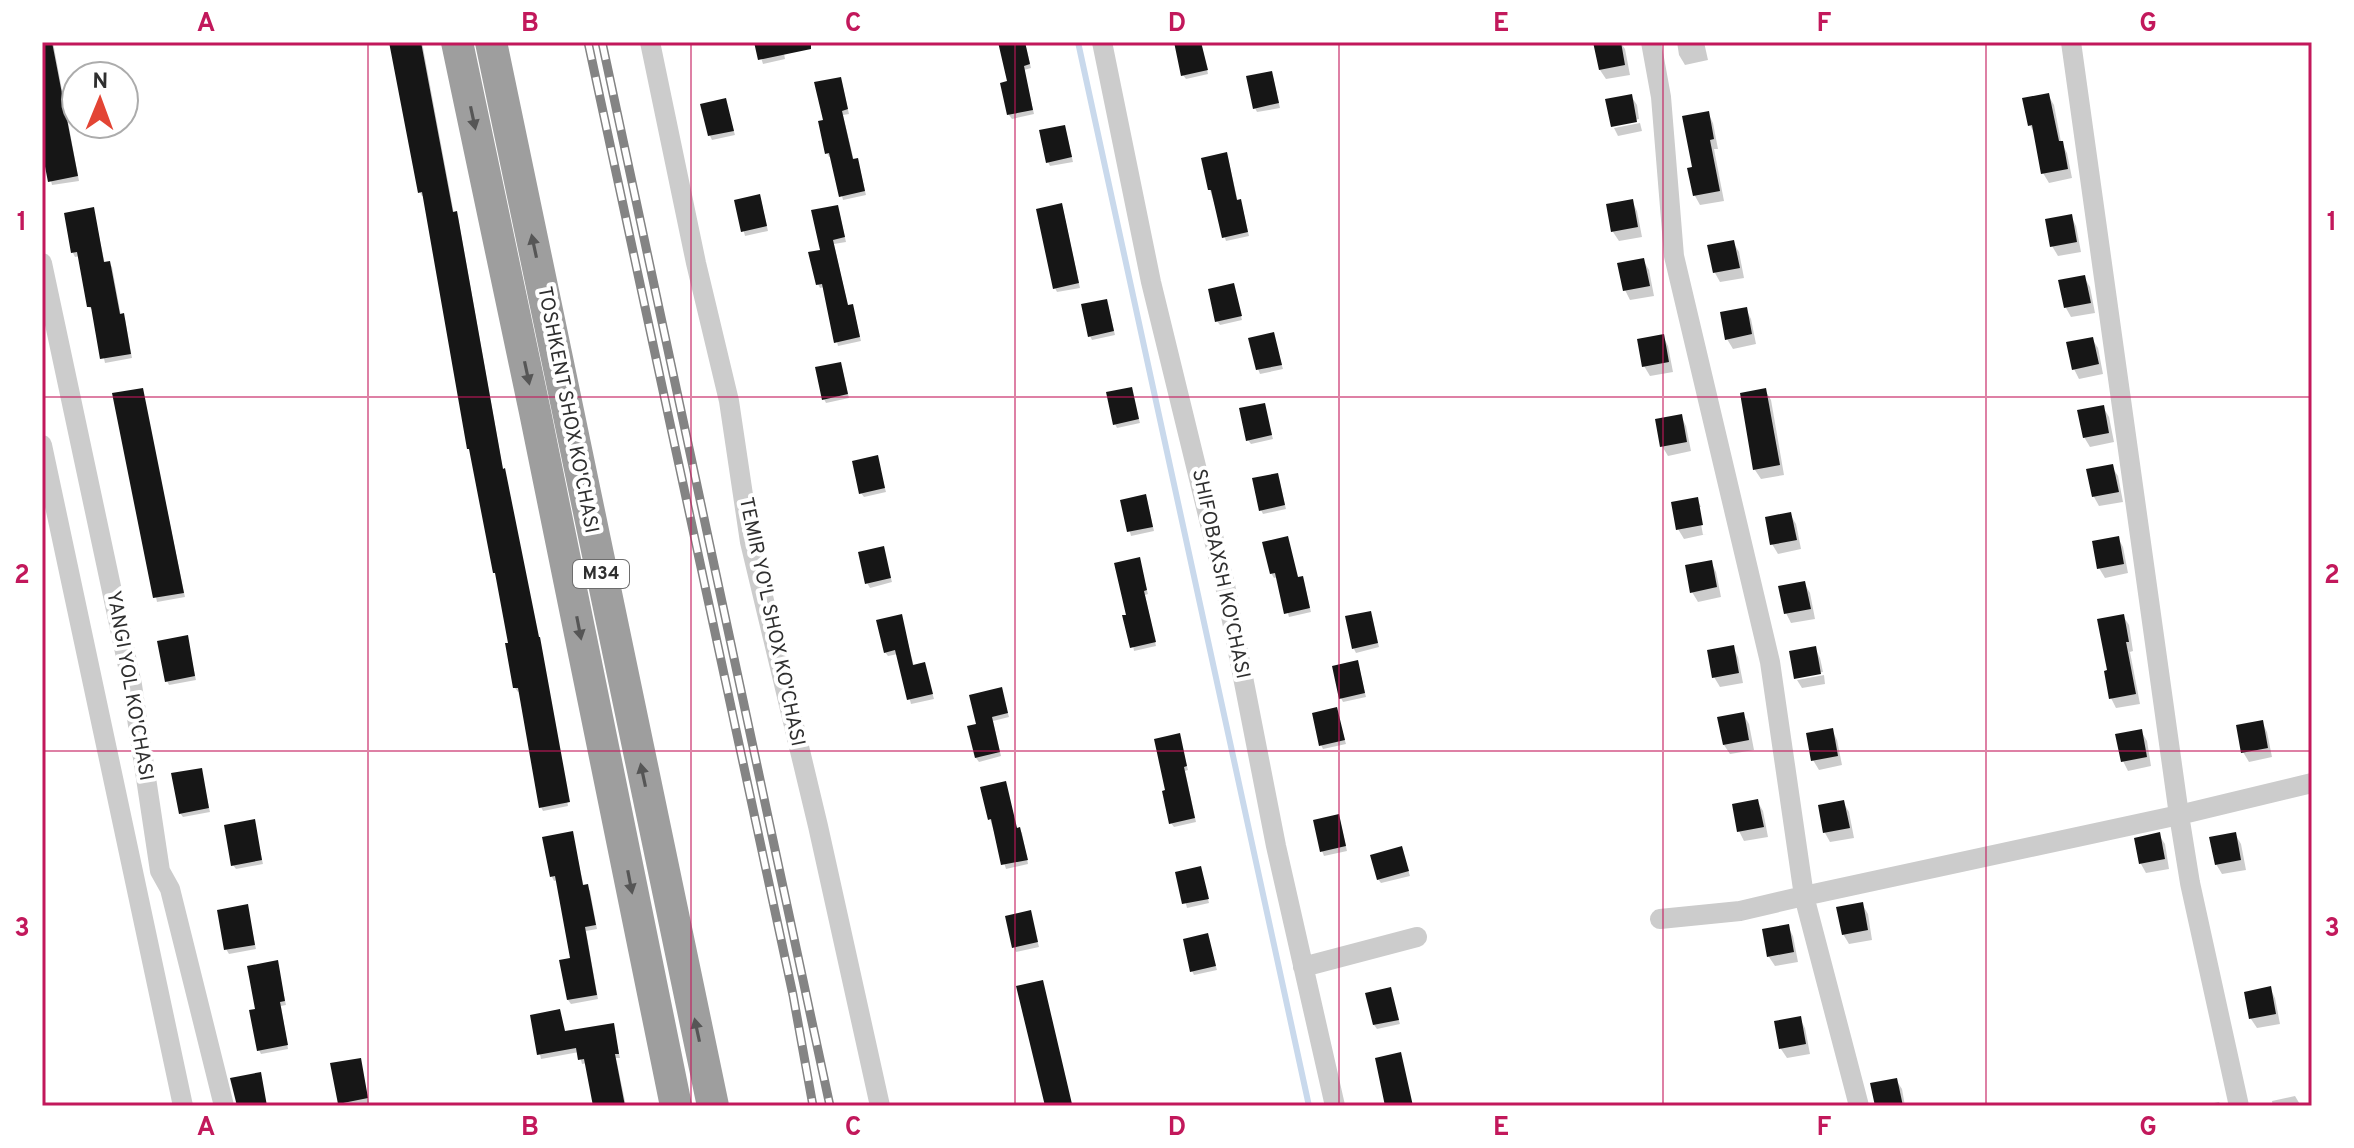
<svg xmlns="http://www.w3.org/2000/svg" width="2354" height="1148" font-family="Overpass,sans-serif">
  <rect width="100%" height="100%" fill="#fff"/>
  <path fill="#0003" d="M42,42H53L79,181L52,185L42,142Z
    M392,42H422L454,214L458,217L503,470L538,636L568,806L543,811L541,807L520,691L518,692L515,688L510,644L498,578L495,572L425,196H422L420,192Z
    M756,42H782L785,59L763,64Z
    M1000,42H1025L1031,68L1024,70L1034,114L1012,119L1009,115L1002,84L1009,83Z
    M1189,42H1201L1208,74L1186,79L1183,75Z
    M1606,42H1620L1625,49L1630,75L1606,79L1600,70Z
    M1677,42H1704L1708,60L1685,65L1679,55Z
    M1273,77L1280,108L1257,112L1255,108Z
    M842,83L849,114L843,115L854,161L859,165L866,195L843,200L832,157H829L827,153L825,122Z
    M2048,95L2054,105L2061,142L2067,153L2072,178L2049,183L2043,173L2036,137L2030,125Z
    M1631,96L1637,105L1639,119L1613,124Z
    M725,100L735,135L712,140L710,136Z
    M1708,113L1713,123L1718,149H1714L1724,201L1700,205L1695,196L1694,169Z
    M1640,123L1642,131L1618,136L1614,128Z
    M1066,131L1073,162L1050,166L1048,162Z
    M1228,158L1238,202L1242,206L1249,236L1226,241L1210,190Z
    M761,200L768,231L745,236L736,201Z
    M1632,201L1637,211L1642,237L1619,241L1613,232Z
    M93,209L105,264L109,263L112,267L121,316L125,319L132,358L105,363L93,310L89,307L80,256L75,257L73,253Z
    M1063,209L1080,288L1057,292L1055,288Z
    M839,211L846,242L834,244L848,307L854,311L861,341L838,346L824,287L820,288L818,284L822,251Z
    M2071,216L2076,226L2081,252L2058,256L2052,246Z
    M1733,242L1739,252L1744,278L1720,282L1715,273Z
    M1643,260L1649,270L1654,296L1630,300L1625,290Z
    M2084,277L2090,287L2095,313L2071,317L2066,308Z
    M1233,286L1242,320L1220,325L1217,321Z
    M1108,305L1115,335L1092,340L1090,336Z
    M1746,309L1751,319L1756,344L1733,349L1727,339Z
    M1273,334L1283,369L1260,374L1258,369Z
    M1663,336L1668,346L1673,372L1650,376L1644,366Z
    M2092,339L2098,348L2103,374L2079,379L2074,369Z
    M842,368L849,398L826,403L824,399Z
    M1131,389L1140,423L1117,428L1115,424Z
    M142,390L185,597L157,602L115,395Z
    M1765,390L1771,400L1784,475L1761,479L1755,470L1742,395Z
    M1264,405L1273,439L1251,444L1248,440Z
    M2103,407L2109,417L2114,442L2090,447L2084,437Z
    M1681,416L1686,426L1691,451L1668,456L1662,446Z
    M877,458L886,492L864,497L861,493Z
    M2112,467L2118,476L2123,502L2099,506L2094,497L2089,471Z
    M1279,479L1286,509L1263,514L1261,510Z
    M1697,499L1701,507H1698L1703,535L1707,534L1702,508L1707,534L1684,539L1678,529Z
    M1147,500L1154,531L1131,536L1122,501Z
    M1790,514L1796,524L1801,549L1778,554L1772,544Z
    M1287,538L1298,579L1302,578L1304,582L1311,612L1289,617L1278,577L1274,578L1271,573Z
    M2118,538L2123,547L2128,573L2105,578L2099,568Z
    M883,548L892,582L870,588L867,583Z
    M1139,560L1148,594L1145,595L1156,646L1134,651L1128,616Z
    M1711,562L1716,572L1721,597L1698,602L1692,592Z
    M1804,583L1810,593L1815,619L1791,623L1786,613Z
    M2123,616L2129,625L2133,651L2130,652L2140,704L2116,708L2111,698L2109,672Z
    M901,617L914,666L924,664L934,699L911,704L898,654L888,656L885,652Z
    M1372,617L1379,647L1356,653L1354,649Z
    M187,638L196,680L169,685L167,681Z
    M1733,647L1738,657L1743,683L1720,687L1714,677Z
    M1815,648L1820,658L1823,672L1796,676V679L1791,653Z
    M1359,667L1366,697L1343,702L1341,698Z
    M1824,675L1825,684L1802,688L1797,680Z
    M1001,689L1009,717L993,721L1001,756L979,762L976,758L979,725Z
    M1336,709L1346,744L1323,749L1321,745Z
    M1743,714L1749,724L1754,750L1730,754L1724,745Z
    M2262,722L2267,732L2272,757L2249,762L2243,752Z
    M1832,730L1837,740L1842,765L1819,770L1813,760Z
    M2141,731L2147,741L2151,766L2128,771L2123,761Z
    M1179,735L1188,770L1185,771L1196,822L1174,827L1171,823Z
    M201,770L210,812L183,817L180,813Z
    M1005,783L1017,830L1019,829L1022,833L1028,864L1006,869L990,819Z
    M1757,801L1763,811L1768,837L1744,841L1739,831Z
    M1843,802L1849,812L1854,838L1830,842L1825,833Z
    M1340,820L1347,851L1324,856L1322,851Z
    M254,822L263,864L236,869L233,865Z
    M572,834L584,887H587L590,891L597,929L586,931L598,999L571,1004L568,1000L572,959L558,880L554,881L552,877Z
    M2235,834L2241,844L2246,870L2222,874L2216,864Z
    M2159,835L2165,844L2169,869L2146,873L2141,864L2136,840Z
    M1403,852L1410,876L1381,883L1378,879Z
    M1200,868L1209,903L1187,908L1178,873Z
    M1862,904L1868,914L1872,940L1849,944L1843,934Z
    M247,906L256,949L229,954L226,949Z
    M1030,912L1039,947L1016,952L1014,947Z
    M1788,927L1793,936L1798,962L1775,966L1769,957L1764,931Z
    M1207,935L1217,970L1194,975L1192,971Z
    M277,962L286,1005L281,1006L288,1049L261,1054L259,1050L257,1011Z
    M2270,988L2275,998L2280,1024L2257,1028L2251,1019L2246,993Z
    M1390,989L1400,1024L1377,1029L1374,1025Z
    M559,1011L565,1033L613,1025L620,1058H616L626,1106H596L587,1063L582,1064L579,1052L541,1059L532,1016Z
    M1800,1019L1805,1028L1810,1054L1787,1058L1781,1049L1776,1023Z
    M360,1060L369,1103L341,1106L340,1103Z
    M1896,1080L1902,1089L1905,1106H1877Z
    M2295,1096L2301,1106H2273L2272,1101Z
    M2219,1102L2222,1106H2199Z"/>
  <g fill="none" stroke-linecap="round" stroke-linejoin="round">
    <path stroke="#c9d9ec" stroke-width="6" d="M1078,42L1309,1106"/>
  </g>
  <path fill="#161616" d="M42,42H52L78,176L48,182L42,151Z
    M389,42H421L453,212L457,211L503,469L505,468L539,637H540L570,802L539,808L518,688H513L505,643H508L495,573H493L469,449H467L422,192L418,193Z
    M754,42H811V49L758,60Z
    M998,42H1025L1030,64L1024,66L1033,110L1007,115L1000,83L1007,81Z
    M1174,42H1201L1208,70L1181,76Z
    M1593,42H1621L1625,65L1599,70Z
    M1272,71L1279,103L1253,109L1246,76Z
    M841,77L848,109L842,111L853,159L858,158L865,191L839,197L829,153L825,154L818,121L823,120L814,82Z
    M2049,93L2059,141H2063L2068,169L2041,174L2032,125L2028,126L2022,98Z
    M1632,94L1637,122L1611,127L1605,99Z
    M726,98L734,131L708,136L700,104Z
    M1709,111L1714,139L1710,140L1720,191L1693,196L1687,168L1692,167L1682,116Z
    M1065,125L1072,157L1046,163L1039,130Z
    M1227,152L1237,200L1241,199L1248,232L1222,238L1211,190H1208L1201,158Z
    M760,194L767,226L741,232L734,200Z
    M1633,199L1638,227L1611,232L1606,204Z
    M1062,203L1079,283L1053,289L1036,209Z
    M838,205L845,237L833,240L848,305L853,304L860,337L834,343L822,284L816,285L808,252L820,250L811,210Z
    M94,207L104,262L110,261L120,314L124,313L131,354L100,359L91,307H87L77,252L71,253L64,213Z
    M2072,214L2077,242L2050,247L2045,219Z
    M1734,240L1740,268L1713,273L1707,245Z
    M1644,258L1650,286L1623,291L1617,263Z
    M2085,275L2091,303L2064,308L2058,280Z
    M1234,283L1242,316L1215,322L1208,289Z
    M1107,299L1114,331L1088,337L1081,304Z
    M1747,307L1752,334L1725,340L1720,312Z
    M1274,332L1282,365L1256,370L1248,338Z
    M1664,334L1669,362L1642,367L1637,339Z
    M2093,337L2099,364L2072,370L2066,342Z
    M841,362L848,394L822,400L815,367Z
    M1132,387L1139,419L1113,425L1106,392Z
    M143,388L184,593L153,598L112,393Z
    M1766,388L1780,465L1753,470L1740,393Z
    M1265,403L1272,435L1246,441L1239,408Z
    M2104,405L2109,433L2083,438L2077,410Z
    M1682,414L1687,442L1660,447L1655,419Z
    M878,455L885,488L859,494L852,461Z
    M2113,464L2119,492L2092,497L2086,469Z
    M1278,473L1285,505L1259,511L1252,478Z
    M1146,494L1153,527L1127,532L1120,500Z
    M1698,497L1703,525L1676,530L1671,502Z
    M1791,512L1797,540L1770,545L1765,517Z
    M1288,536L1298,577L1303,576L1310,608L1284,614L1275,573L1270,574L1262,542Z
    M2119,536L2124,564L2097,569L2092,541Z
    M884,546L891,578L865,584L858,552Z
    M1140,557L1147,590L1144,591L1156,642L1130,648L1122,615H1126L1114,563Z
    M1712,560L1717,587L1690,593L1685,565Z
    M1805,581L1811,609L1784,614L1778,586Z
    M1371,611L1378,643L1352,649L1345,616Z
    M902,614L913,665L925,662L933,694L907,700L895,650L884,653L876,620Z
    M2124,614L2129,642H2126L2136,694L2109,699L2104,671L2107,670L2097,619Z
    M188,635L195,676L165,682L157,641Z
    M1734,645L1739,673L1712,678L1707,650Z
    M1816,646L1821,674L1794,679L1789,651Z
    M1358,660L1365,693L1339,699L1332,666Z
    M1002,687L1008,713L992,717L1000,752L975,758L967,726L976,724L969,695Z
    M1337,707L1345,740L1319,746L1312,713Z
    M1744,712L1749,740L1723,745L1717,717Z
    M2263,720L2268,748L2241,753L2236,725Z
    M1833,728L1838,756L1811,761L1806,733Z
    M2142,729L2147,757L2121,762L2115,734Z
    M1180,733L1187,766L1184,767L1195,818L1169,824L1162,791L1165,790L1154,739Z
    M202,768L209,808L179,814L171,773Z
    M1006,781L1017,828L1020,827L1028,860L1001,865L991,819L988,820L980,787Z
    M1758,799L1764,827L1737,832L1732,804Z
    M1844,800L1850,828L1823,833L1818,805Z
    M1339,814L1346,846L1320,852L1313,820Z
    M255,819L262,860L231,866L224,825Z
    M573,831L583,885L588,884L596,925L585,927L597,995L567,1000L559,960L570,958L555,876L550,877L542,837Z
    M2160,832L2165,859L2139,864L2134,838Z
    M2236,832L2241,860L2215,865L2209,837Z
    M1402,846L1409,871L1377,880L1370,855Z
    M1201,866L1209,899L1182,904L1175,872Z
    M1863,902L1868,930L1842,935L1836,907Z
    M248,904L255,945L224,950L217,910Z
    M1031,910L1038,942L1012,948L1005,916Z
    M1789,924L1794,952L1767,957L1762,929Z
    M1208,933L1216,966L1190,972L1183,939Z
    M278,960L285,1001L280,1002L288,1045L257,1051L249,1010L255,1009L247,966Z
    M1043,980L1072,1104L1062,1106H1045L1016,986Z
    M2271,986L2276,1014L2249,1019L2244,992Z
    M1391,987L1399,1020L1373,1025L1365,993Z
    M560,1009L565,1031L614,1023L619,1054H615L625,1106H593L584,1059L578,1060L576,1048L537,1055L530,1015Z
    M1801,1016L1806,1044L1779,1049L1774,1021Z
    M1401,1052L1413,1106H1385L1375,1058Z
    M361,1058L368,1098L338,1104L330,1063Z
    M261,1072L267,1106H237L230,1078Z
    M1897,1078L1903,1106H1875L1870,1083Z"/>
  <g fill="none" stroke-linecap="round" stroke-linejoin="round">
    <path stroke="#ccc" stroke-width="20" d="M650,42L696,263L729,401L750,542L818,826L880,1106
      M1102,42L1151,282L1225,585L1276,846L1335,1106
      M1651,42L1661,97L1674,256L1770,662L1804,896L1740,911L1660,919
      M2071,42L2179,815L2190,883L2239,1106
      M42,263L132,685L160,871L170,889L224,1106
      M42,445L183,1106
      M1303,967L1417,937
      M1859,1106L1804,896L2179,815L2312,783"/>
    <path stroke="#9e9e9e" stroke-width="32" d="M457,42L535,412L676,1106
      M491,42L713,1106"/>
    <defs>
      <path id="rail" d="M588,42L793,995L813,1106
        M602,42L830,1106"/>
    </defs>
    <use href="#rail" stroke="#848484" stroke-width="9"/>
    <use href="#rail" stroke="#fff" stroke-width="6" stroke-dasharray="18" stroke-linecap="butt"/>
  </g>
  <defs><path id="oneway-solid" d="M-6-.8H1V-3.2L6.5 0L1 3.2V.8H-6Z" transform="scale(2)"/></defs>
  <g fill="#565656">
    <use href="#oneway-solid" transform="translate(473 118) rotate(78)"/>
    <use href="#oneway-solid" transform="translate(534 246) rotate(-102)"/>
    <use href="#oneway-solid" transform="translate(527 373) rotate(78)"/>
    <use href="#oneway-solid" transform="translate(579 628) rotate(79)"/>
    <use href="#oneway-solid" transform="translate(643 775) rotate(-102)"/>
    <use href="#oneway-solid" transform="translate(630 882) rotate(79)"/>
    <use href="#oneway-solid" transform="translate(697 1030) rotate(-102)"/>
  </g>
  <path fill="none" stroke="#c2185b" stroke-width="2" stroke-opacity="0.55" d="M368,42V1106M691,42V1106M1015,42V1106M1339,42V1106M1663,42V1106M1986,42V1106M42,397H2312M42,751H2312"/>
  <g text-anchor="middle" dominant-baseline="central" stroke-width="8" stroke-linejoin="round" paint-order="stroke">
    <rect fill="#fff" stroke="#6d6d6d" stroke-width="2" x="573" y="560" width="56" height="28" rx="6"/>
    <g font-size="18" font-weight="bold" fill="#2f2f2f">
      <text x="601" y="574">M34</text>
    </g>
    <g font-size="20" fill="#2f2f2f" stroke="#fff">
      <text transform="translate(567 410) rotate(79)">TOSHKENT SHOX KO'CHASI</text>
      <text transform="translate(1220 574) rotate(78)">SHIFOBAXSH KO'CHASI</text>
      <text transform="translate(771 622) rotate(78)">TEMIR YO'L SHOX KO'CHASI</text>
      <text transform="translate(129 686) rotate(80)">YANGI YOL KO'CHASI</text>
    </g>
  </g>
  <rect width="2354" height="1148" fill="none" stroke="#ffffff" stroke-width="88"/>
  <g transform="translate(100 100) rotate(1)"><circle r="38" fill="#ffffff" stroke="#acacac" stroke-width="2"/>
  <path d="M0-6L14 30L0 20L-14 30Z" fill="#e34434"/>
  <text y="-12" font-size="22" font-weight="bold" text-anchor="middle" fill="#2f2f2f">N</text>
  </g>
  <rect x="44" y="44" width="2266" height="1060" fill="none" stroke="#c2185b" stroke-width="3"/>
  <g font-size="26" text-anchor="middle" font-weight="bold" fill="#c2185b">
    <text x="206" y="31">A</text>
    <text x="530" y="31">B</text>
    <text x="853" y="31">C</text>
    <text x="1177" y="31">D</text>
    <text x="1501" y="31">E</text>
    <text x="1824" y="31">F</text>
    <text x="2148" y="31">G</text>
    <text x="22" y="230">1</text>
    <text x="2332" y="230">1</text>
    <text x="22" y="583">2</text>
    <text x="2332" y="583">2</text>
    <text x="22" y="936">3</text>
    <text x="2332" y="936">3</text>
    <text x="206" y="1135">A</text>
    <text x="530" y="1135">B</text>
    <text x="853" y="1135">C</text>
    <text x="1177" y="1135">D</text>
    <text x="1501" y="1135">E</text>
    <text x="1824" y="1135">F</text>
    <text x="2148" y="1135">G</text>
  </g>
</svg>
